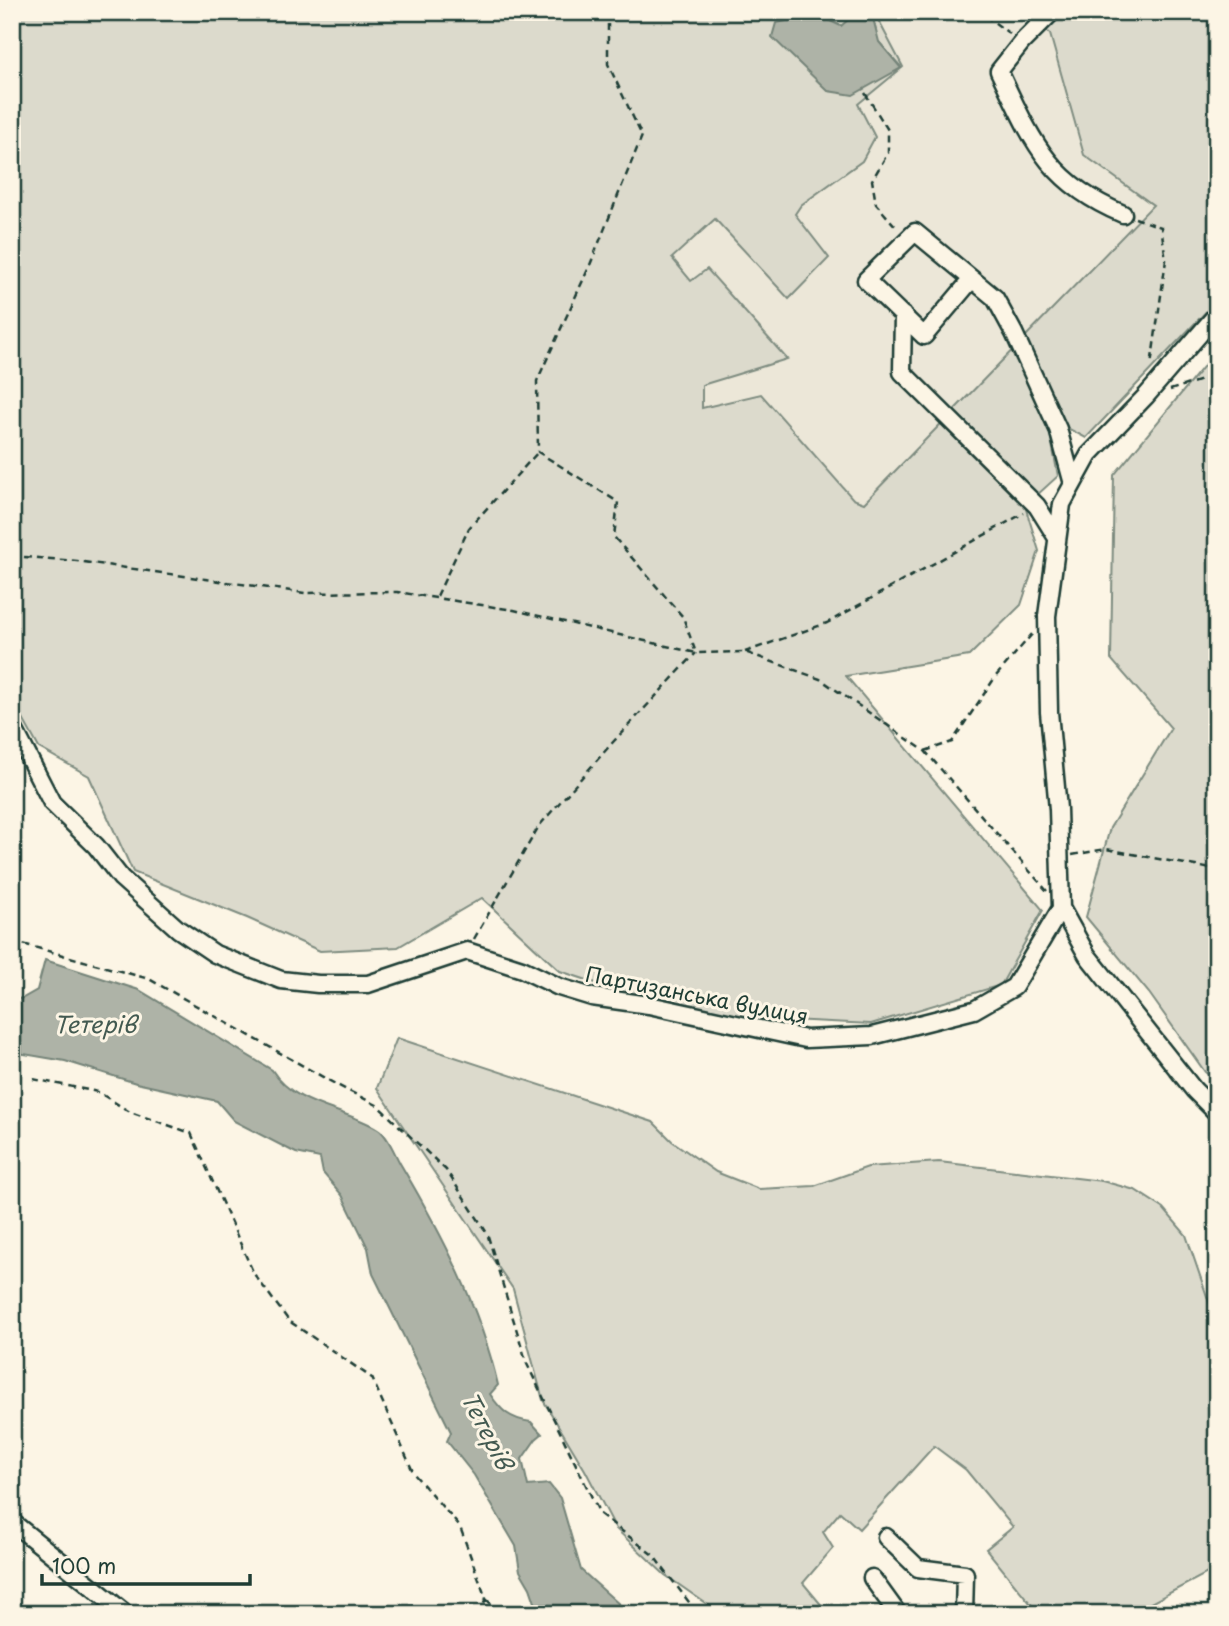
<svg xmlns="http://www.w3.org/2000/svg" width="1229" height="1626" font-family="'Playpen Sans',sans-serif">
  <rect width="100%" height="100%" fill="#fcf5e5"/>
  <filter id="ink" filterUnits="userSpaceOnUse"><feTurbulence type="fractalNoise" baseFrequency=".0143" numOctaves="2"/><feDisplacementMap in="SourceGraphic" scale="14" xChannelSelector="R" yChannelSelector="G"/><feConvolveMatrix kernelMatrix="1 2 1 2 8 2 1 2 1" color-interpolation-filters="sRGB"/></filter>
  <g filter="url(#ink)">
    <path fill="#ece7d8" d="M874,12H1021L1050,34L1084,155L1154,205L864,503L853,500L701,409L702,385L786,359L706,270L691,281L671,258L715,218L828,258L795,214L801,205L862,161L874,137L858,104L903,67Z"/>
    <path fill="#dcdacc" stroke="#7e8c80" stroke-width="2" fill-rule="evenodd" d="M12,12H874L903,67L858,104L875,137L862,161L801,205L795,214L829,258L789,299L715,219L672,258L691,281L707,269L787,359L702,385V408L761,394L853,499L864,503L1153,205L1084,155L1050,34L1021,12H1217V300L1086,438L1047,417L1058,476L1025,506L1039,551L1021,605L969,656L846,676L1043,910L1001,985L871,1024L749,1018L623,992L560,971L482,898L398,947L320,951L247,918L133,872L89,776L39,748L12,699ZM817,15L879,42L901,67Z
      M1217,350V1081L1205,1072L1149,993L1086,917L1110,828L1171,728L1111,659L1114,475Z
      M397,1038L653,1122L672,1141L716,1172L759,1189L814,1186L868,1167L939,1162L1102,1181L1135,1190L1163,1208L1186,1235L1211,1308L1217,1388V1568L1130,1614H1039L986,1549L1013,1527L966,1470L934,1446L859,1529L840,1512L823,1532L833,1548L803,1583L829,1614H721L665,1575L616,1529L585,1470L543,1400L513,1289L377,1088Z"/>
    <path fill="#aeb3a7" stroke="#758479" stroke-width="2" d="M817,15L841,26L850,18H873L879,42L901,68L853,95L828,91L772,37L776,23Z
      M45,960L139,990L272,1070C295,1107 344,1108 378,1129C388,1135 395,1155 401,1165C442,1234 480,1307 498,1385L490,1394C501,1411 510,1419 531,1422L542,1434L536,1439L522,1459L528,1486L549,1484L560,1498L581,1570L630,1614H539L530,1588L520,1571L516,1546L474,1475L447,1441L451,1432L373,1274L368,1248L342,1195L323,1173L320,1158L296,1153L234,1121L217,1101L136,1083L65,1061L12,1052V1000L23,998L37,990Z"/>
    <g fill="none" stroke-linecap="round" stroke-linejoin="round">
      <defs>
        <path id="minor" d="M1052,12L1022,42L999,71C1032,140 1048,183 1123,214
          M972,279L924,336L866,280L915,232L995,298L1014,333L1058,429L1073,484
          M1217,314L1146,396L1089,455L1062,504L1047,616L1049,712L1058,809L1061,908L1087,955L1194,1090L1217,1113
          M903,315L902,372L1037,506L1057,538
          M12,725L52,803L96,846L121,878L178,929L215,954L281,980L318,984H368L467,951L522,969L559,987L592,997L649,1005L806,1039L872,1036L974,1010L1014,987L1061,908
          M12,1522L126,1614
          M886,1537L918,1568L965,1574L964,1614
          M872,1578L898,1614"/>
      </defs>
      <use href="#minor" stroke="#1f3d34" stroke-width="21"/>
      <path stroke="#1f3d34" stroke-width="2.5" stroke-dasharray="7 5" stroke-linecap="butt" d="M608,12V64L642,136L590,265L537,381L538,452L618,502L614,537L683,617L696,653
        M974,12L983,14L1010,34
        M865,93L888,130V153L872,180L876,204L898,229
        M1135,218L1161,227L1166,260L1151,366
        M1170,390L1217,375
        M12,556L77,561L305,593L397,592L514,610L696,653L745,652L820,679L925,751L1047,891
        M437,596L469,528L538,452
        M745,652L827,623L1024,513
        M925,751L952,742L996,676L1033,633
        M1072,855L1106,849L1217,870
        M474,939L539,826L614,741L696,653
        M12,941L149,979L337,1085L377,1105L446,1170L487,1233L527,1364L600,1514L653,1555L698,1614
        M33,1079L98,1092L130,1112L191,1133L254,1274L289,1321L372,1378L414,1474L460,1527L486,1599L479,1614
        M486,1599L502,1614"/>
      <use href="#minor" stroke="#fcf5e5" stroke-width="16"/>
    </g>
  </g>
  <g text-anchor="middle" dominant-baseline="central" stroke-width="6" stroke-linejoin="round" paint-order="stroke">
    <g font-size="21" fill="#1f3d34" stroke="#fcf5e5">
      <text transform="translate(697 994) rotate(11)">Партизанська вулиця</text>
    </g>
    <g font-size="23" font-style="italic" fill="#435a51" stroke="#fcf5e5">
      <text x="95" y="1023">Тетерів</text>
      <text transform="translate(488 1430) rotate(63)">Тетерів</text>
    </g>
  </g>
  <rect width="1229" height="1626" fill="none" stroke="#fcf5e5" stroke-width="42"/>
  <rect x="21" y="21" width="1187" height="1584" fill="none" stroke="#1f3d34" stroke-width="2.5" filter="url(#ink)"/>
  <path d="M42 1574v10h208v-10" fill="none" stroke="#1f3d34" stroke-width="3.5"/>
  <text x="52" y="1574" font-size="21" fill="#1f3d34" stroke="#fcf5e5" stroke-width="5" paint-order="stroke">100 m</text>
</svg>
